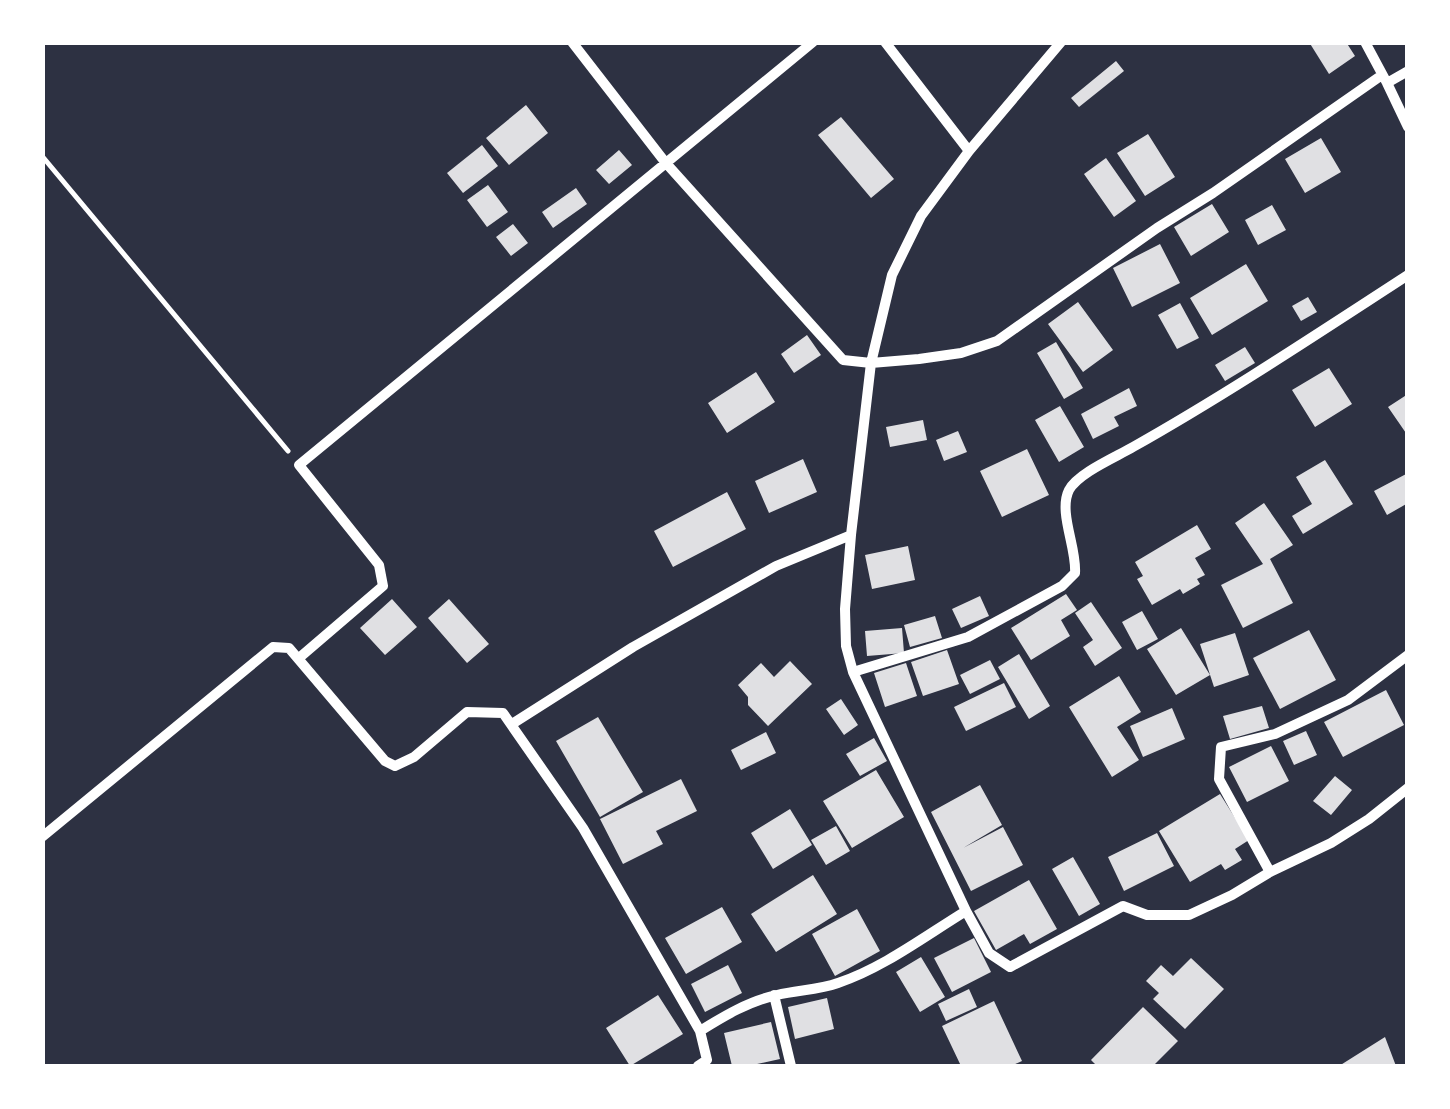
<svg xmlns="http://www.w3.org/2000/svg" width="1450" height="1109" font-family="'Roboto Serif',serif">
  <rect width="100%" height="100%" fill="#2d3142"/>
  <path fill="#e0e0e3" d="M1309,42H1346L1355,56L1329,74Z
    M1116,61L1124,71L1079,107L1071,98Z
    M526,105L548,133L509,165L486,138Z
    M841,117L894,179L871,198L818,135Z
    M1148,134L1175,177L1145,196L1117,153Z
    M1321,138L1341,172L1305,193L1285,159Z
    M482,145L498,166L463,193L447,173Z
    M619,150L632,165L609,184L596,170Z
    M1106,158L1136,201L1114,217L1084,174Z
    M488,185L508,212L487,227L467,200Z
    M576,188L587,204L553,228L542,212Z
    M1212,204L1229,232L1191,256L1174,227Z
    M1272,205L1286,230L1258,245L1245,220Z
    M513,224L528,243L511,256L496,237Z
    M1160,244L1180,283L1132,307L1113,268Z
    M1246,264L1268,301L1212,335L1190,298Z
    M1308,297L1317,312L1301,321L1292,306Z
    M1078,302L1113,350L1083,372L1048,324Z
    M1180,303L1199,338L1177,349L1158,315Z
    M807,335L821,355L794,373L781,354Z
    M1056,342L1083,388L1064,399L1037,353Z
    M1245,347L1255,363L1225,381L1215,365Z
    M1329,368L1352,404L1315,427L1292,390Z
    M756,372L775,402L727,433L708,403Z
    M1129,388L1137,406L1114,417L1119,426L1093,439L1081,414Z
    M1408,394V436L1388,407Z
    M1060,406L1084,447L1059,462L1035,420Z
    M923,420L927,440L890,447L886,427Z
    M958,431L967,452L944,461L936,440Z
    M1027,449L1049,495L1002,517L980,471Z
    M803,459L817,492L769,513L755,481Z
    M1325,460L1353,504L1303,534L1292,516L1312,504L1296,477Z
    M1408,473V503L1387,515L1374,491Z
    M727,492L746,529L673,567L654,531Z
    M1264,503L1293,545L1270,559L1293,603L1243,628L1221,585L1263,564L1235,523Z
    M1197,525L1211,549L1195,558L1205,575L1197,579L1200,584L1183,594L1180,589L1152,605L1137,579L1143,576L1135,562Z
    M908,546L915,580L872,589L865,555Z
    M1066,594L1077,610L1061,620L1070,636L1031,660L1011,628Z
    M980,596L989,616L961,628L952,609Z
    M392,599L417,627L385,655L360,628Z
    M449,599L489,644L467,663L428,618Z
    M1091,602L1122,648L1095,666L1083,647L1093,640L1075,613Z
    M1142,611L1158,639L1137,650L1122,622Z
    M935,616L942,638L910,647L904,625Z
    M902,628L904,653L867,656L865,631Z
    M1181,628L1210,675L1176,695L1147,649Z
    M1309,630L1336,680L1280,709L1253,658Z
    M1235,633L1249,675L1214,687L1200,644Z
    M947,650L959,684L923,696L911,662Z
    M1019,654L1050,706L1029,719L998,667Z
    M990,660L1000,679L970,694L960,675Z
    M790,661L812,684L768,726L748,705V697L738,685L761,663L774,677Z
    M906,663L917,696L885,707L874,673Z
    M1119,676L1141,712L1117,727L1139,760L1112,777L1069,707Z
    M1004,683L1016,707L966,731L954,707Z
    M1386,690L1404,725L1343,757L1324,722Z
    M841,699L858,725L844,735L826,709Z
    M1262,706L1269,728L1230,739L1223,716Z
    M1172,708L1185,739L1143,757L1130,726Z
    M598,717L643,792L600,817L556,741Z
    M1306,731L1317,755L1294,765L1283,741Z
    M766,732L776,753L741,770L731,750Z
    M874,738L887,761L860,776L846,754Z
    M1271,746L1289,781L1247,802L1229,767Z
    M876,770L904,817L852,848L823,801Z
    M1335,776L1352,790L1331,815L1313,801Z
    M681,779L697,811L656,831L663,844L623,864L600,819Z
    M980,785L1002,825L963,848L1003,827L1023,865L971,891L931,812Z
    M1220,794L1249,840L1235,849L1242,860L1225,870L1221,864L1190,882L1159,831Z
    M790,809L812,845L773,869L751,833Z
    M836,826L850,851L826,865L811,840Z
    M1157,833L1174,866L1124,891L1108,857Z
    M1073,857L1100,904L1079,916L1052,869Z
    M813,875L837,914L776,952L751,914Z
    M1029,880L1057,929L1030,944L1024,934L996,950L974,911Z
    M722,907L742,942L686,974L665,938Z
    M857,909L880,951L835,976L812,934Z
    M974,938L991,972L952,992L934,958Z
    M921,957L945,997L920,1012L896,972Z
    M1191,958L1224,989L1185,1029L1153,999L1159,993L1146,981L1161,965L1173,976Z
    M728,965L742,993L705,1012L691,984Z
    M969,989L977,1007L946,1021L938,1004Z
    M658,995L683,1034L630,1066L606,1028Z
    M827,998L834,1029L795,1039L788,1007Z
    M994,1001L1022,1061L1011,1066H961L942,1026Z
    M1143,1007L1178,1041L1153,1066H1097L1091,1060Z
    M771,1022L780,1059L748,1066H732L724,1033Z
    M1385,1037L1396,1066H1339Z"/>
  <g fill="none" stroke-linecap="round" stroke-linejoin="round">
    <path stroke="#fff" stroke-width="5" d="M42,156L288,451"/>
    <path stroke="#fff" stroke-width="10" d="M572,42L665,162L843,360L871,363L919,359L961,353L997,341L1157,228L1213,193L1382,75
      M885,42L969,151
      M1061,42L969,151L921,216L892,275L871,363L851,535L845,609L846,646L853,672L966,911L989,953L1010,967L1123,906L1147,915H1189L1232,895L1270,872L1331,843L1369,819L1408,788
      M1365,42L1387,83L1408,127
      M1387,83L1408,71
      M299,658L383,586L379,565L299,465L813,42
      M853,672L968,637L1062,586L1075,573C1077,548 1058,512 1069,490C1078,473 1116,457 1133,447C1227,394 1317,334 1408,275
      M512,724L633,647L776,566L851,535
      M42,837L273,647L289,648L385,761L395,766L414,757L467,712L503,713L583,828L700,1031L707,1060L698,1066
      M1270,872L1219,779L1221,747L1275,734L1348,700L1408,655
      M774,995L791,1066
      M700,1031C724,1016 749,1001 777,995C797,990 819,990 838,983C883,968 925,936 966,911"/>
  </g>
  <rect width="1450" height="1109" fill="none" stroke="#ffffff" stroke-width="90"/>
</svg>
